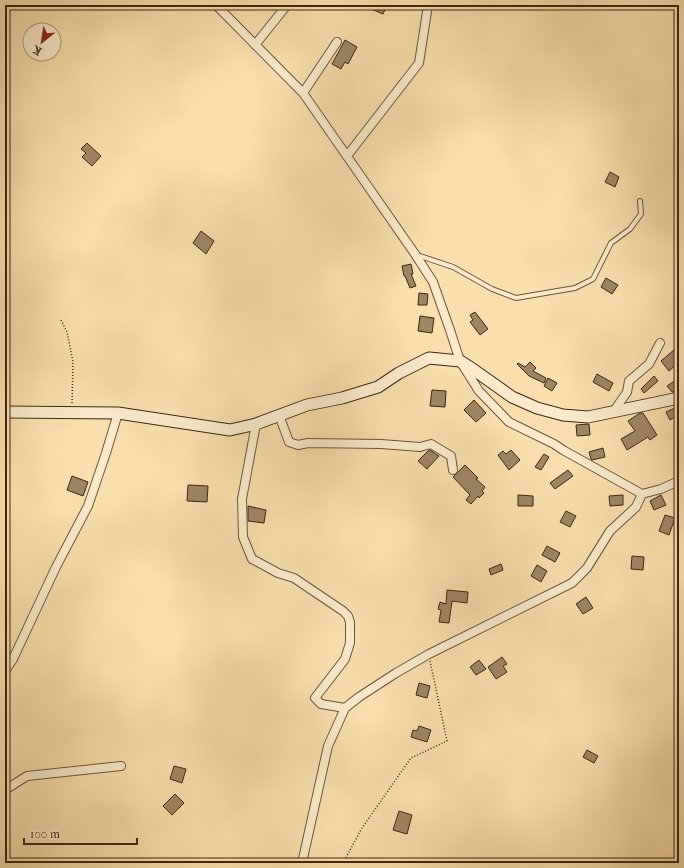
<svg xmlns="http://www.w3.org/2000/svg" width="684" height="868" font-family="'IM FELL French Canon',serif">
  <rect width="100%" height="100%" fill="#f8dfad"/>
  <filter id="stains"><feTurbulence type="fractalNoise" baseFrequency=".005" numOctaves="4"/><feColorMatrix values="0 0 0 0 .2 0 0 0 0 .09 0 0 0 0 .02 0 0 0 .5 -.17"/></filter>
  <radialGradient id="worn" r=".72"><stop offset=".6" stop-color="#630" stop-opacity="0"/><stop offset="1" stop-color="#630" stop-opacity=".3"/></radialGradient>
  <path fill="#9e8663" stroke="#3d2613" d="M362,5H387L383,14Z
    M345,40L357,47L348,64L345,62L341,69L332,64Z
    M87,143L101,156L92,166L82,157L86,153L81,149Z
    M610,172L619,177L615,187L605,182Z
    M201,231L214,241L206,254L193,243Z
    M411,264L413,274H411L416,286L410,288L405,276H404L402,266Z
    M606,278L618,285L612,294L601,287Z
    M419,293L428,294L427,305H418Z
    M475,312L488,329L480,335L470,322L473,320L470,315Z
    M420,316L434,318L432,333L418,331Z
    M675,349L679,353V362L669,371L661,361Z
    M530,362L536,368L533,371L546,378L544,383L529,376L517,364L518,363L525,367Z
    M597,374L613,383L609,391L593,382Z
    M654,376L658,381L644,393L641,389Z
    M548,378L557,383L552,391L544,386Z
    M676,380L679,385V391L672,392L667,386Z
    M432,390L446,391L445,407L430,406Z
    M474,400L486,413L476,422L464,410Z
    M677,407L679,411V415L670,420L666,412Z
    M640,413H643L657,435L650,440L648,437L627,450L621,439L635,431L628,421Z
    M589,424L590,435L577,436L576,425Z
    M603,448L605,457L592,460L591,459L589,452Z
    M430,450L439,456L427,469L418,461L428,451Z
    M511,450L520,460L509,470L498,455L503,451L506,454Z
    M544,454L549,457L541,470L535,467Z
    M465,465L478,478L476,479L485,487L482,491L484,493L479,498L478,496L471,504L466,500L470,495L453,477Z
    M568,470L573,476L555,489L550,483Z
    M72,476L88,482L83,496L67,490Z
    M188,485L208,486L207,502L187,501Z
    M518,495L533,496V506H518Z
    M623,495V505L610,506L609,496Z
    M661,495L666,505L654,510L650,501Z
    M248,506L266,510L264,523L248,521Z
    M566,511L576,516L570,527L560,522Z
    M665,515L675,518L669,535L659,531Z
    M547,546L560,553L555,562L542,555Z
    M632,556L644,557L643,570L631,569Z
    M501,564L503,570L491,575L489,569Z
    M537,565L547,571L541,582L531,576Z
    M447,590L468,592L467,603L452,601L449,623L439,622L441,610L438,609L440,602L446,604Z
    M586,597L593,608L583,614L576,604Z
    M502,657L507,664L503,666L507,672L496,679L488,667Z
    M479,660L486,669L476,675L470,667Z
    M419,683L430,686L427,698L416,695Z
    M419,726L431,730L427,742L411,737L413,730L417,731Z
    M587,750L598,756L594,763L583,757Z
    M174,766L186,769L182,783L170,779Z
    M175,794L184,803L172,815L163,806Z
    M399,811L412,815L407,834L393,830Z"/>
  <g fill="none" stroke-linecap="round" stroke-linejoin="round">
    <defs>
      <path id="lane" d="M417,255L453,267L492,289L516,298L575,288L593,279L611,243L630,229L641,214L640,201"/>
      <path id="street" d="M216,5L303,93L415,254L433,282L450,330L460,361L479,391L509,422L554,444L563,450L642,494L661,489L679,481
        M255,45L287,5
        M303,93L337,42
        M347,156L419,63L428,5
        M615,412L616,408L627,392L629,381L649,364L660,343
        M279,415L289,442L298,445L308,443L381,444L420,447L431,444L451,456L453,470
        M256,424L242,499L243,537L252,559L278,573L294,578L343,611L348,616L350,622V643L345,659L315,698L321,704L345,708
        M5,671L13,659L56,567L88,506L106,453L118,413
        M5,790L27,776L121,766
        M302,863L328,746L345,708L359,697L396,673L429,654L572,583L587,568L610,531L636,507L642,494"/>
      <path id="secondary" d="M5,412L118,413L230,430L256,424L307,405L342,398L378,387L399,373L429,358L460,361L474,370L512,397L537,408L563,415L588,417L679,398"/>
    </defs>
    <use href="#lane" stroke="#6c543a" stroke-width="6"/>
    <use href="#street" stroke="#6c543a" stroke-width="10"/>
    <use href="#secondary" stroke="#3d2613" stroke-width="13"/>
    <path stroke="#3d2613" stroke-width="1.5" stroke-dasharray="1 2" stroke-linecap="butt" d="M61,320L67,332L73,362L72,404
      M343,863L362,828L411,758L447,741L430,661"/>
    <use href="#lane" stroke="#faeaca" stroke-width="4"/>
    <use href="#street" stroke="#faeaca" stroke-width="8"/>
    <use href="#secondary" stroke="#faeaca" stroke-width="11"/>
  </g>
  <rect width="684" height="868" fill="none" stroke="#f8dfad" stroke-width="20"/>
  <rect x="6" y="6" width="672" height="856" fill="none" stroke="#3d2613" stroke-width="2"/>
  <rect x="10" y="10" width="664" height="848" fill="none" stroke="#3d2613"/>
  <g transform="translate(42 42) rotate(210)"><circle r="19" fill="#faeaca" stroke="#ae9c81"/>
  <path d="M0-3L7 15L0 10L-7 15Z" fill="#8f2418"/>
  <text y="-6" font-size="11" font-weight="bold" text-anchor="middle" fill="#3d2613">K</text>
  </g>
  <path d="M24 838v6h113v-6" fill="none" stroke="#3d2613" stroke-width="2"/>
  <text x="30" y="838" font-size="12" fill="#3d2613" stroke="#faeaca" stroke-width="3" paint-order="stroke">100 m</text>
  <rect width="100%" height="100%" filter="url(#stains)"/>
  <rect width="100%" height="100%" fill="url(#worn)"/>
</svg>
